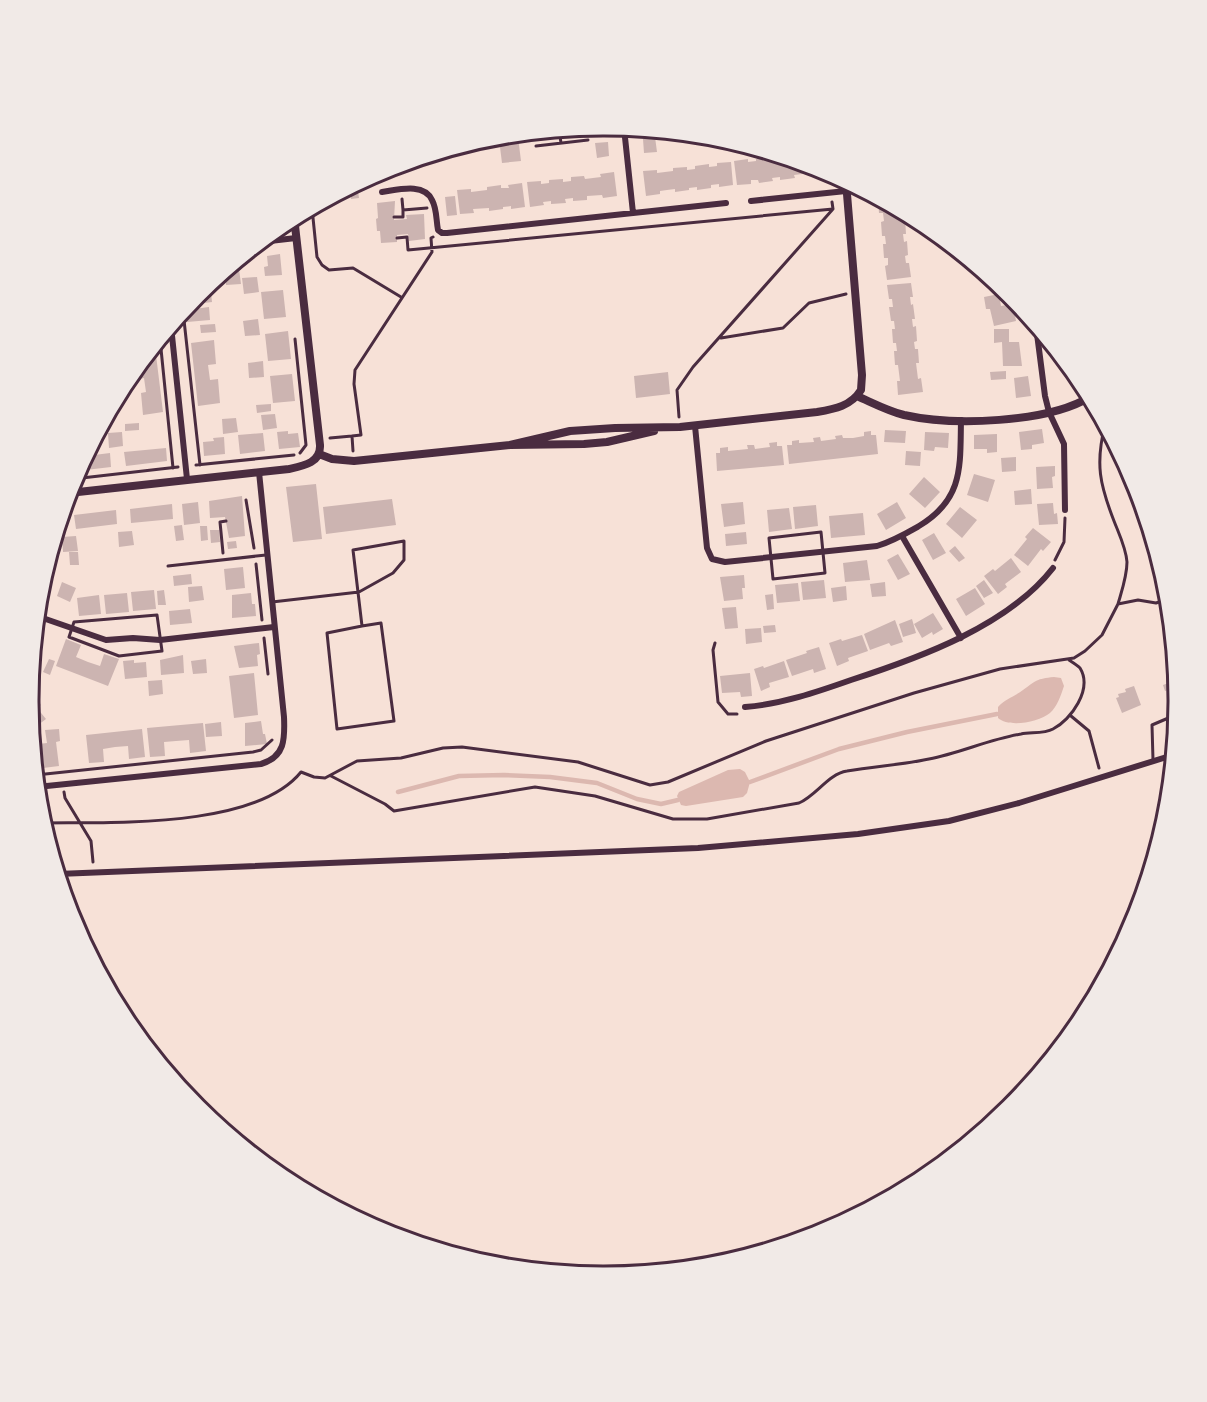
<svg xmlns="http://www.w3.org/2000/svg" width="1207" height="1402" font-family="Overpass,sans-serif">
  <rect width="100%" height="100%" fill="#f7e1d7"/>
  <path fill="#dcb8b0" d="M1054,677L1061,678L1064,686C1061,695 1057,707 1050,713C1039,722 1009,728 998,718V707C1006,698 1014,697 1023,690C1037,680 1036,679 1054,677Z
    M740,769L745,772L750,782L747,793L743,797L686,806L681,805L677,796L679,792L728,770Z"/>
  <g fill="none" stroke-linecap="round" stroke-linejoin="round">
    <path stroke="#dcb8b0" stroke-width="4.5" d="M750,782L839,749L907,732L997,714
      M398,792L459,776L504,775L550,777L597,783L637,799L661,804L678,800"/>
  </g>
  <path fill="#ccb4b1" d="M518,137L521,161L502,163L499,139Z
    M655,137L657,152L644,153L643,139Z
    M608,142L609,156L597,158L595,143Z
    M446,151V156L432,158V155Z
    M778,156L824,170V175L810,176V173L794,175L795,178L780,180V177L772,178L773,181L759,183L758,180H751V184L737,185L734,161L748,159V162L756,161V159L770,157V160L778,159Z
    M731,162L733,185L719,187V184L711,185V188L697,190V187L689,188V190L675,192V189L667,190L660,191V194L646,196L643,171L657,170V173L673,171V168L687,167V170L695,169V166L709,164V167L717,166V163Z
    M614,172L617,196L603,198L602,195L587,196V200L573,201V198L565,199L566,203L551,204V201L543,202L544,205L530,207L527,182L541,181V184L549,183V180L563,179V182L571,181V177L584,176L585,179L601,177L600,174Z
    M522,183L525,207L511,209V206L503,207V209L489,211V208L473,209L474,213L460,214L457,190L471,189V192L487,190V187L501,185V188H509L508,185Z
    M357,184L359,198L351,199L350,188Z
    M455,196L457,215L447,216L445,197Z
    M878,199L901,211L902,219L905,218L906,234H903L904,242L907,241L908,255L905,256L906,263H909L911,277L887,280L885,266L888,265V258H884L883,244H886L885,236H882L881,222L884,221L883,213H879Z
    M395,201L394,220L407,219L406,215L424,214L425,239L409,241L408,234L397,235V242L381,243L380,231H377L376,219L378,218L377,203Z
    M280,254L282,275L265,276L264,267L268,266L267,256Z
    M239,269L241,284L226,285L225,271Z
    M257,277L259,292L244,294L242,278Z
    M210,283L212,302L196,304L195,296Z
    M911,283L913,297H910L911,305L913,304L915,319H912L913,327L916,326L917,341L914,342L915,349H918L919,363H916L918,379L921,378L923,392L898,395L897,381H900L898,365H895L894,351H897L896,343H893L892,329H895L894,321H891L889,307H893L892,299H889L887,285Z
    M283,290L286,317L264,319L261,292Z
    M999,294L1001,306L1013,304L1016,321L994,326L990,309H986L984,297Z
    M209,307L210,320L187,322L186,310Z
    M258,319L260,335L245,336L243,321Z
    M215,324L216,332L201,333L200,325Z
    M994,329H1009V342H1019L1022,366H1003L1002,342L994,343Z
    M288,331L291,359L268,361L265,334Z
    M214,340L216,364L208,365L210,380L218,379L220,403L198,406L191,343Z
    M156,355L163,412L143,415L141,393L146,392L144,378L139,379L138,366L146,356Z
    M263,361L264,377L249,378L248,363Z
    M1006,371V379L991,380L990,372Z
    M668,372L670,394L636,398L634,376Z
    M292,374L295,401L273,403L270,376Z
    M1028,376L1031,396L1016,398L1014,378Z
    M271,404V411L257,413L256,405Z
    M275,414L277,428L263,430L261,415Z
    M236,418L238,432L223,434L222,419Z
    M139,423V430L125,431V424Z
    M1042,429L1044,443L1032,445V449L1021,450L1019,432Z
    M885,430L906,431L905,443L884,442Z
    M288,431V434L298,433L300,447L279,449L277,432Z
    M871,431V435H876L878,454L789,464L787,445H792V441L799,440V443L814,442L813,438L820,437L821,441L836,439L835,436L842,435L843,438H853L864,436V432Z
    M122,432L123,446L109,448L108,433Z
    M925,432L949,433L948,448L935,447L934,451L924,450Z
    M263,433L265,451L240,454L238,435Z
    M997,434V452L987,453V449H974V435Z
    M224,437L225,454L204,456L203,442L214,441L213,438Z
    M777,442V446H782L784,465L717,471L716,453H720V448L728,447V451L748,449L747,445H754L755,449L770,447L769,443Z
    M166,448L167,461L126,466L124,452Z
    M906,451L921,452L920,466L905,465Z
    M110,453L111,467L77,471L86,456Z
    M1016,457V471L1002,472L1001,458Z
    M1055,466V476L1052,477L1053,488L1037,489L1036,467Z
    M974,474L995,480L988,502L967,495Z
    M924,477L940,492L925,508L909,494Z
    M316,484L322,539L293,542L286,487Z
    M1031,489L1032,504L1015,505L1014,491Z
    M242,496L245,536L229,538L225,517L210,518L209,501Z
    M392,499L396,525L326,534L323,507Z
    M198,502L200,523L184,525L182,504Z
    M743,502L745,524L724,527L721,504Z
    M897,502L906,518L886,530L877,514Z
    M1053,503L1054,514L1057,513L1058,524L1039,525L1037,504Z
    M172,504L173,519L131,523L130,509Z
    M816,505L818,526L795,529L793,507Z
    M960,507L977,520L962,538L946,524Z
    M789,508L792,529L769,532L767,510Z
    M116,510L117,524L76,529L74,515Z
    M863,513L865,535L831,538L829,516Z
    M182,525L184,540L176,541L174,526Z
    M200,526H207L208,540L201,541Z
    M1033,528L1051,542L1043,551L1041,549L1028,566L1014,555L1027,539L1025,537Z
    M210,530H219L220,542L211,543Z
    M132,531L134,545L119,547L118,532Z
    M746,532L747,544L726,546L725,534Z
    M934,533L946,553L933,560L922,540Z
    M76,536L78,551L63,552L62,537Z
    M236,541L237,548L228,549L227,542Z
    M955,546L965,558L959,562L949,551Z
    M69,552H78L79,565H70Z
    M56,553L57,561H48L50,554Z
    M898,554L910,574L898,580L887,560Z
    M1011,558L1021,572L1005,584L1007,587L998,594L984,576L993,569L995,571Z
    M867,560L870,580L845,582L843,563Z
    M243,567L245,588L226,590L224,569Z
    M191,574L192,584L174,586L173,576Z
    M744,575L745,588H742L743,599L724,601L720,577Z
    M824,580L826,598L803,600L801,582Z
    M984,580L993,593L984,598L976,586Z
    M62,582L76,588L70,602L57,596Z
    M885,582L886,596L872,597L870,584Z
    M798,583L800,601L777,603L775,585Z
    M202,586L204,600L189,602L188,587Z
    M846,586L847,600L833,602L831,588Z
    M975,588L985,604L966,616L956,599Z
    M154,590L156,609L133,611L131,592Z
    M164,590L166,605H158L157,591Z
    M127,593L129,612L106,614L104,595Z
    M251,593L252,604H255L256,616L232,618V595Z
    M773,594L774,609L767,610L765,595Z
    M99,595L101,614L79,616L77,598Z
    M736,607L738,628L725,629L722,608Z
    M190,609L192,623L170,625L169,611Z
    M933,613L943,629L933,635L932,632L922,638L914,624Z
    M912,619L916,633L903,637L899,624Z
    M895,620L903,642L891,646L889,643L870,650L864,634Z
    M775,625L776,632L764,633L763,626Z
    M761,628L762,642L746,644L745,629Z
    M862,635L868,651L848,658L849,661L837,666L829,643L841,639L842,641Z
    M66,639L81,645L76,657L88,662L100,666L104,654L119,659L108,686L56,666Z
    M259,643L260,654L257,655L258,666L239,668L234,646Z
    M819,647L826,669L814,673L813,669L792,676L786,660L807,653L806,651Z
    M183,655L184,673L161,675L160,660Z
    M49,659L55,661L50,675L43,672Z
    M206,659L207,673L193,674L191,661Z
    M134,660V663L146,662L147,677L125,679L123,661Z
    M784,661L789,677L769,683L770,687L761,691L754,669L763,666L764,668Z
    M254,673L258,715L234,718L229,676Z
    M750,673L752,696L741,697L740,692L722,693L720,676Z
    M162,680L163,694L149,696L148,681Z
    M1174,681L1177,687L1165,691L1163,685Z
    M1134,686L1141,705L1122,713L1116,698L1119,697L1118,694L1126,692L1125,689Z
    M34,689L39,696L35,699L41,705L37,708L46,719L34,728L31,724L29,701V693Z
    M261,721L263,734H265L267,744L245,746V723Z
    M221,722L222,736L206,737L205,724Z
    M203,723L206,751L190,753L189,740L176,741L164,742L165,756L150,757L147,728Z
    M59,729L60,741L56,742L59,766L43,768L38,744L47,743L45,730Z
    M142,729L145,757L129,759L128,746L115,747L103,749L104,762L89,763L86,735Z"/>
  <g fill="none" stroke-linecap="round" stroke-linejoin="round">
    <path stroke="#4a2c40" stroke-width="3" d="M716,137L717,143
      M341,192H348
      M402,199L403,210L427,208
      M312,208L317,257L322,265L329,270L353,268L401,297
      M394,217H403V210
      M397,238L407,237L408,250L833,209
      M188,305H192V301
      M183,311L200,465
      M721,338L783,328L809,303L846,294
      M160,339L173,468
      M295,339L306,445L300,453
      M679,417L677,390L693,367L833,209L832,202
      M1105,425C1095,464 1100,485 1114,521C1119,534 1126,548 1127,562C1127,576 1122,590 1118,604L1138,600L1156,603L1168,599
      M330,438L352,436
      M353,451L352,436L361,435L354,384L355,370L432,252L431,238L433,237
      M196,465L294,455
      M73,479L178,467
      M246,500L254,548
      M821,532L825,573L773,579L769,538Z
      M223,553L220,522L226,521
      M1055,560L1064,542L1065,518
      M256,564L262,620
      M157,615L162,651L119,656L69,637L74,622Z
      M264,638L268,674
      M715,643L713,650L718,702L728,714H737
      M1071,716L1089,731L1099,768
      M36,775L253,752L261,750L272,740
      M331,776L385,804L394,811L535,787L595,796L673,819H707L799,803C817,795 828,774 847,771C874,766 902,765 929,759C960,753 990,739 1021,734C1031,732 1044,734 1053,729C1071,720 1093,689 1080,668C1077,665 1072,662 1069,660
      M64,792L65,798L91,841L93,862
      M43,823C110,822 255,829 301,772L314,777L325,778L357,761L401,758L443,748L462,747L578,762L650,785L668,782L766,741L914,693L1000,669L1074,658L1085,651L1102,635L1118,604"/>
    <path stroke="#4a2c40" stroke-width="3" d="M559,130L561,143
      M660,133L667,132
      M536,146L588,140
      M416,160L417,163
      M168,566L266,555
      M272,602L359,592L393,573L404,560V541L353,550L362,626L381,623L394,721L337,729L327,633L362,626
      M1153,760L1152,725L1173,716"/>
    <path stroke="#4a2c40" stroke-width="6" d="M624,128L633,213
      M382,192C397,190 424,182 432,200C437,209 436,220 438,230L442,233H447L726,203
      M751,201L846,191
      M261,242L296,238
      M171,326L187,479
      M1036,326L1045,396L1049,412L1064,444L1065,510
      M695,426L707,548L712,559L725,562L877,546C893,541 905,534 919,526C964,499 960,466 961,420
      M902,536L961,638
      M37,616L106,640L133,638L160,640L274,627
      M745,707C782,704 817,692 851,680C919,658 1008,626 1053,568
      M37,787L261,764C285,757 285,739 284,717L259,472
      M58,874L698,848L858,834L949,821L1019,803L1173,755"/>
    <path stroke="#4a2c40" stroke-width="8" d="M857,396C873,403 888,411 904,415C953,426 1047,423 1090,397
      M510,445L570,431L615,428L680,427L817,412C835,409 851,406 861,390L862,375L846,182
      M319,454L332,459L354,461L510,445L584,444L607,442L654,431
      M69,493L289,469C303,466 321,463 320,445L294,217"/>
  </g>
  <path d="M0 0H1207V1402H0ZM603 136H604A564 564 0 0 1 1168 700V702A564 564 0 0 1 604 1266H603A564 564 0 0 1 39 702V700A564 564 0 0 1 603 136Z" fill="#f1eae7" fill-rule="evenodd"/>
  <path fill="none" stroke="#4a2c40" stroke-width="3" d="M603 136H604A564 564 0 0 1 1168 700V702A564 564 0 0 1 604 1266H603A564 564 0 0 1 39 702V700A564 564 0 0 1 603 136Z"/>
</svg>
